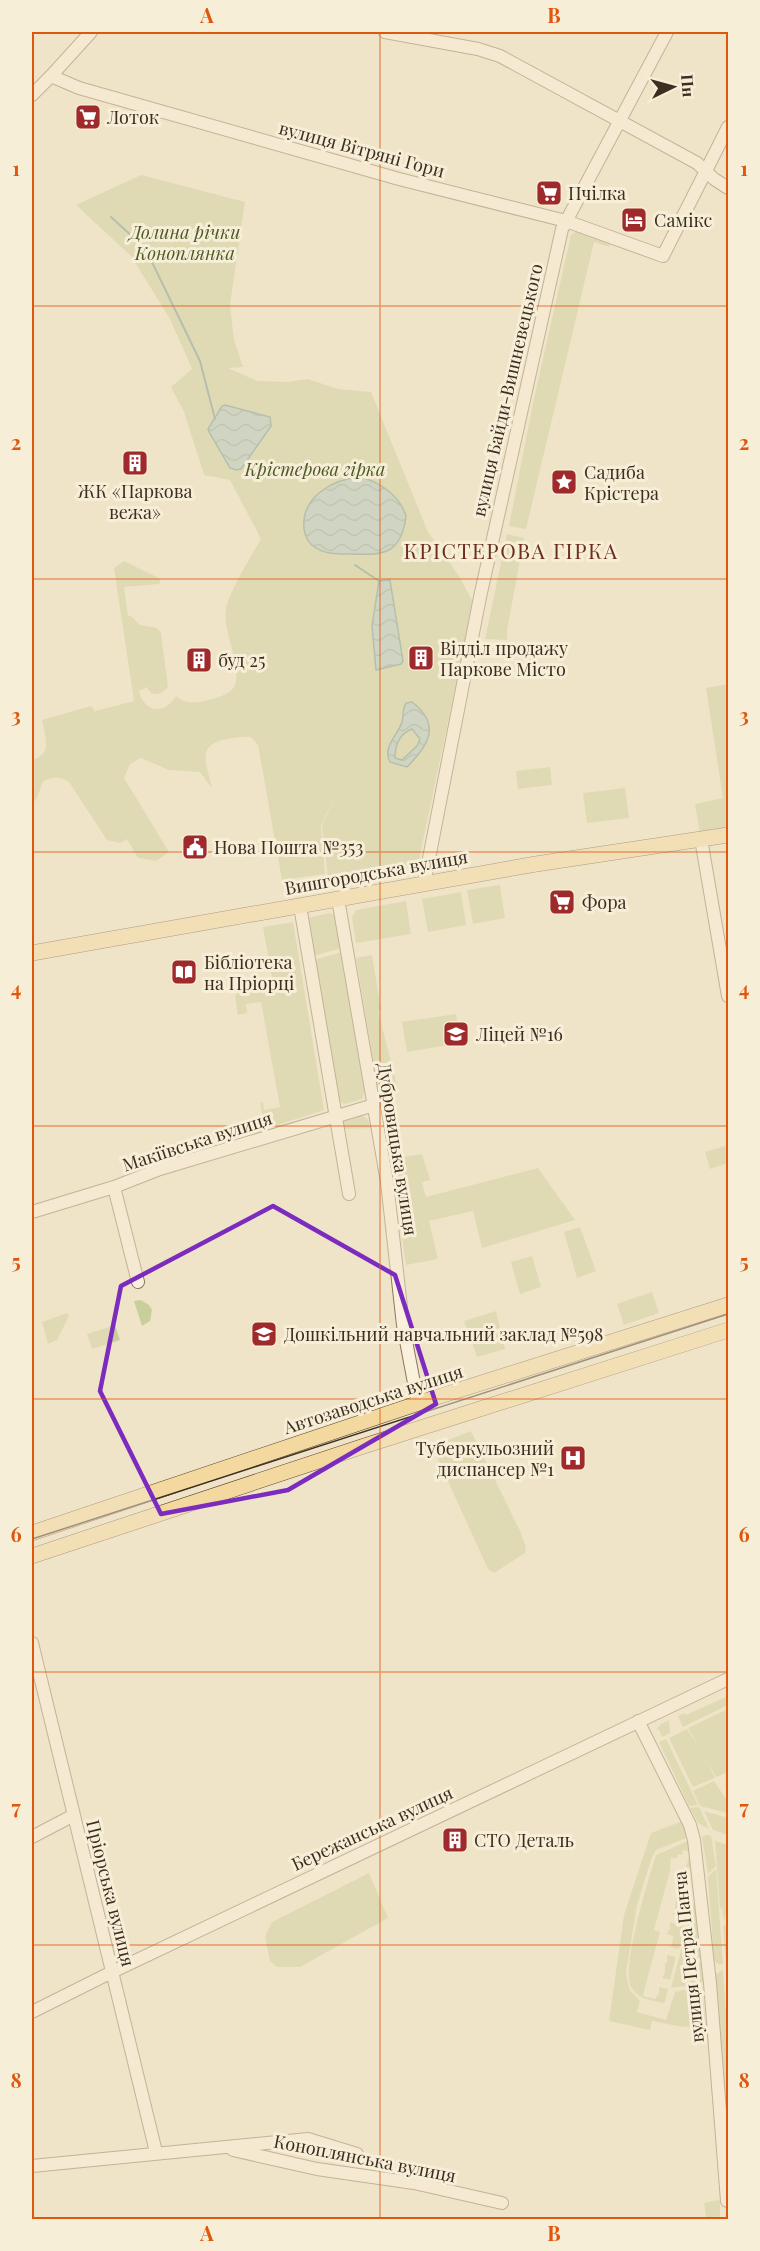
<svg xmlns="http://www.w3.org/2000/svg" width="760" height="2251" font-family="'Playfair Display',serif">
  <defs>
    <pattern id="water-waves" width="16" height="10" patternUnits="userSpaceOnUse" patternTransform="scale(1.5)"><rect width="16" height="10" fill="#a9c4bc"/><path d="M0 5q4-4 8 0t8 0" fill="none" stroke="#8ba098"/></pattern>
  </defs>
  <rect width="100%" height="100%" fill="#f0e4c8"/>
  <path fill="#c9cf9b" d="M141,175L245,202L230,305L234,340L243,367L228,368L257,381L287,382L308,379L338,389L371,392L428,532L459,576L473,602L418,865L328,878L322,825L336,793L321,825L325,874L282,880L258,745L251,737C243,736 235,738 227,739C195,745 207,764 212,788L200,772L169,770L141,758L130,764L124,778L169,852L156,861L138,858L127,839L120,843L107,840L69,782C60,776 53,777 43,781L37,798L32,805V760C53,755 45,737 42,720L91,706L95,711L134,701L114,568L124,561L161,579L159,584L124,587L128,616H131L140,625L157,628L161,633L168,687C161,695 152,698 147,687L139,691C144,712 164,716 176,696C180,699 182,701 188,702C199,704 228,697 234,687C244,665 219,628 227,605C233,585 250,558 261,539L230,480L204,475L184,412L171,387L192,369L170,319L131,256L76,205Z
    M577,231L611,241L609,247L594,242L526,529L509,526L533,403L571,235Z
    M507,534L524,538L507,631V640L485,639Z
    M728,684V829L700,834L695,804L723,798L706,688Z
    M550,767L552,785L518,789L516,771Z
    M625,788L629,818L587,823L583,793Z
    M500,885L505,918L473,924L467,890Z
    M461,892L466,925L428,932L422,899Z
    M406,901L411,934L356,943L352,917L356,910Z
    M330,913L335,915L342,948L313,956L307,922L308,918Z
    M293,922L324,1110L265,1129L260,1103L263,1102L264,1110L280,1107L261,1002L246,1004L247,1013L238,1015L235,996L239,990L273,983L263,927Z
    M342,952L365,1091L362,1099L345,1104L338,1101L314,960Z
    M372,955L381,1010L378,1011L399,1093L379,1095L356,958Z
    M456,1014L461,1043L407,1052L402,1022Z
    M361,1114L368,1120L371,1128L342,1129L344,1118Z
    M728,1145V1163L710,1169L705,1152Z
    M422,1154L430,1180L422,1182L426,1197L538,1168L575,1220L482,1248L473,1211L429,1221L438,1259L406,1265L390,1159Z
    M580,1227L596,1271L577,1278L564,1232Z
    M532,1256L541,1287L520,1294L511,1262Z
    M652,1292L659,1313L624,1325L617,1304Z
    M141,1300L149,1305L152,1310L150,1321L142,1326L134,1301Z
    M496,1311L505,1349L477,1357L464,1321Z
    M67,1313L69,1316L57,1340L48,1344L42,1322Z
    M115,1325L120,1340L92,1349L87,1334Z
    M471,1431L520,1531L526,1547L525,1553L494,1573L488,1569L432,1446Z
    M728,1696V1705L683,1727L678,1716L684,1713L686,1715Z
    M728,1709V1772L716,1777L688,1728Z
    M669,1720L670,1733L662,1737L659,1730H656L661,1724Z
    M687,1729L703,1753L715,1778L693,1787L669,1738Z
    M666,1739L698,1805L689,1806L659,1742Z
    M714,1781L728,1802V1813L700,1806L693,1791Z
    M699,1807L709,1829L698,1823L690,1808Z
    M704,1811L728,1818V1835L713,1830Z
    M683,1821L689,1837L656,1850L652,1857L637,1905L626,1973L629,1989L640,2001L637,2012L666,2020L675,1992L683,1990H702L706,2025L683,2027L652,2021L650,2030L609,2021L624,1915L651,1833Z
    M706,1835L711,1836L716,1866L708,1874L702,1837Z
    M690,1840L695,1869L686,1867L691,1852L683,1850L682,1855L678,1854L677,1858H671L670,1871L655,1926L654,1930L660,1932L644,1991L643,1996L656,1999L657,1995H659V1987L668,1989L665,2002L663,2003C650,2000 638,1999 631,1987C621,1968 649,1877 656,1855Z
    M715,1841L728,1845V1904L724,1922L722,1907L720,1910Z
    M716,1869L723,1964H718L714,1960L708,1877Z
    M369,1873L388,1918L300,1967H277L270,1961L265,1937L272,1922Z
    M678,1891L687,1893L680,1916L672,1914L675,1911L676,1898H678Z
    M696,1894L701,1958H698L699,1966L700,1961H703L704,1980C696,1989 682,1985 671,1988Z
    M670,1922L685,1927L679,1949L670,1947L672,1945L673,1936L667,1934L668,1930H670Z
    M723,1925L728,1926V1963L726,1964Z
    M667,1955L676,1957L670,1980L662,1978L665,1972V1963H667Z
    M723,1970L728,2046V2095L723,2090L715,1979L716,1974Z
    M718,2200L720,2201V2216C716,2220 711,2221 706,2217L704,2203Z"/>
  <path fill="url(#water-waves)" stroke="#6f938a" stroke-width="1.5" fill-rule="evenodd" d="M225,405L270,417L271,426L241,469L236,470L230,468L209,432L208,429L222,406Z
    M361,477C381,483 400,496 406,516C401,557 381,555 347,554C337,554 325,554 316,548C309,544 305,536 304,529C301,497 332,479 361,477Z
    M390,580L403,661L401,664L376,670L372,626L379,581Z
    M412,702C442,725 428,746 407,767L390,762C382,747 398,735 402,722C404,715 402,709 406,703ZM412,729L420,739L417,746L402,760L395,758C395,745 399,734 412,729Z"/>
  <g fill="none" stroke-linecap="round" stroke-linejoin="round">
    <path stroke="#6f938a" stroke-width="2" d="M111,217L134,238L149,256L200,361L215,419
      M355,565L379,581"/>
    <defs>
      <path id="minor" d="M385,32L478,49L500,56L697,163L714,179L728,188
        M51,76L79,88L399,179L566,221L663,256L728,127
        M32,95L51,76L91,32
        M701,839L728,996
        M424,884L480,597L562,229L667,32
        M338,899L387,1182L403,1325L418,1404
        M300,906L349,1194
        M114,1187L138,1282
        M32,1212L114,1187L160,1169L374,1105
        M32,1643L156,2152
        M638,1721L690,1825L694,1840L710,1983L727,2201
        M32,1837L74,1815
        M32,2012L112,1972L728,1679
        M233,2150L317,2169L414,2183L502,2203
        M32,2166L308,2139L357,2154"/>
      <path id="major" d="M32,953L536,864L728,835
        M32,1533L434,1398L728,1305
        M32,1556L364,1446L728,1330"/>
    </defs>
    <use href="#minor" stroke="#8d765c" stroke-width="14"/>
    <use href="#major" stroke="#5b4430" stroke-width="16"/>
    <use href="#minor" stroke="#faf1dc" stroke-width="12"/>
    <use href="#major" stroke="#f3d9a0" stroke-width="15"/>
    <path stroke="#3d2e20" stroke-width="1.5" d="M32,1539L728,1314"/>
  </g>
  <path d="M0 0H760V2251H0ZM273,1206L395,1275L436,1404L288,1490L161,1514L100,1391L121,1286Z" fill="#f0e4c8" fill-opacity=".55" fill-rule="evenodd"/>
  <path fill="none" stroke="#7b2cbf" stroke-width="4.5" stroke-linejoin="round" d="M273,1206L395,1275L436,1404L288,1490L161,1514L100,1391L121,1286Z"/>
  <path fill="none" stroke="#df570d" stroke-width="1.5" stroke-opacity="0.55" d="M380,32V2220M32,306H728M32,579H728M32,852H728M32,1126H728M32,1399H728M32,1672H728M32,1945H728"/>
  <defs>
    <symbol id="supermarket-square" viewBox="-11 -11 22 22"><rect x="-9" y="-9" width="18" height="18" rx="4" fill="#9e2a2b" stroke="#f7eed8"/><path d="M-6-5.5h2.5l.6 2H6L4.5 2H-2.5L-4.4-4H-6ZM-1.5 3.2a1.3 1.3 0 1 0 .1 0ZM3 3.2a1.3 1.3 0 1 0 .1 0Z" fill="#fff"/></symbol>
    <symbol id="hotel-square" viewBox="-11 -11 22 22"><rect x="-9" y="-9" width="18" height="18" rx="4" fill="#9e2a2b" stroke="#f7eed8"/><path d="M-6-4.5h1.5V1H6V5H4.5V3h-9V5H-6ZM-4 0a1.8 1.8 0 1 1 3.6 0ZM.5 0V-2.5h3Q6-2.5 6 0Z" fill="#fff"/></symbol>
    <symbol id="building-square" viewBox="-11 -11 22 22"><rect x="-9" y="-9" width="18" height="18" rx="4" fill="#9e2a2b" stroke="#f7eed8"/><path d="M-4-6H4V6H1V3H-1V6H-4ZM-2.5-4.3h1.7v1.8h-1.7ZM.8-4.3h1.7v1.8H.8ZM-2.5-1h1.7V.8h-1.7ZM.8-1h1.7V.8H.8Z" fill="#fff"/></symbol>
    <symbol id="sight-square" viewBox="-11 -11 22 22"><rect x="-9" y="-9" width="18" height="18" rx="4" fill="#9e2a2b" stroke="#f7eed8"/><path d="M0-6L1.8-2.2L6-1.7L2.9 1.2L3.7 5.4L0 3.3L-3.7 5.4L-2.9 1.2L-6-1.7L-1.8-2.2Z" fill="#fff"/></symbol>
    <symbol id="civic-square" viewBox="-11 -11 22 22"><rect x="-9" y="-9" width="18" height="18" rx="4" fill="#9e2a2b" stroke="#f7eed8"/><path d="M-.6-6.5H3V-4.5H.6V-3L4-1V1h2V6H-6V1h2V-1L-.6-3ZM-1.2 2.5V6h2.4V2.5Z" fill="#fff"/></symbol>
    <symbol id="library-square" viewBox="-11 -11 22 22"><rect x="-9" y="-9" width="18" height="18" rx="4" fill="#9e2a2b" stroke="#f7eed8"/><path d="M-6-4Q-3-5.5-.7-3.5V5Q-3 3-6 4ZM6-4Q3-5.5 .7-3.5V5Q3 3 6 4Z" fill="#fff"/></symbol>
    <symbol id="school-square" viewBox="-11 -11 22 22"><rect x="-9" y="-9" width="18" height="18" rx="4" fill="#9e2a2b" stroke="#f7eed8"/><path d="M0-5L7-2L0 1L-7-2ZM-4 1L0 2.5L4 1V4Q0 6-4 4Z" fill="#fff"/></symbol>
    <symbol id="hospital-square" viewBox="-11 -11 22 22"><rect x="-9" y="-9" width="18" height="18" rx="4" fill="#9e2a2b" stroke="#f7eed8"/><path d="M-5-5h3v3.5h4V-5h3V5h-3V1.5h-4V5h-3Z" fill="#fff"/></symbol>
  </defs>
  <g fill-rule="evenodd">
    <use href="#supermarket-square" x="73" y="102" width="30" height="30"/>
    <use href="#supermarket-square" x="534" y="178" width="30" height="30"/>
    <use href="#hotel-square" x="619" y="205" width="30" height="30"/>
    <use href="#building-square" x="120" y="448" width="30" height="30"/>
    <use href="#sight-square" x="549" y="467" width="30" height="30"/>
    <use href="#building-square" x="406" y="643" width="30" height="30"/>
    <use href="#building-square" x="184" y="645" width="30" height="30"/>
    <use href="#civic-square" x="180" y="832" width="30" height="30"/>
    <use href="#supermarket-square" x="547" y="887" width="30" height="30"/>
    <use href="#library-square" x="169" y="957" width="30" height="30"/>
    <use href="#school-square" x="441" y="1019" width="30" height="30"/>
    <use href="#school-square" x="249" y="1319" width="30" height="30"/>
    <use href="#hospital-square" x="558" y="1443" width="30" height="30"/>
    <use href="#building-square" x="440" y="1825" width="30" height="30"/>
  </g>
  <g text-anchor="middle" dominant-baseline="central" stroke-width="6" stroke-linejoin="round" paint-order="stroke">
    <g font-size="18" fill="#3d2e20" stroke="#f7eed8" text-anchor="start">
      <text x="107" y="117">Лоток</text>
      <text x="568" y="193">Пчілка</text>
      <text x="654" y="220">Самікс</text>
      <text x="584" y="472">Садиба<tspan x="584" dy="21">Крістера</tspan></text>
      <text x="135" y="491" text-anchor="middle">ЖК «Паркова<tspan x="135" dy="21">вежа»</tspan></text>
      <text x="440" y="648">Відділ продажу<tspan x="440" dy="21">Паркове Місто</tspan></text>
      <text x="218" y="660">буд 25</text>
      <text x="214" y="847">Нова Пошта №353</text>
      <text x="582" y="902">Фора</text>
      <text x="204" y="962">Бібліотека<tspan x="204" dy="21">на Пріорці</tspan></text>
      <text x="476" y="1034">Ліцей №16</text>
      <text x="284" y="1334">Дошкільний навчальний заклад №598</text>
      <text x="554" y="1448" text-anchor="end">Туберкульозний<tspan x="554" dy="21">диспансер №1</tspan></text>
      <text x="474" y="1840">СТО Деталь</text>
    </g>
    <g font-size="18" fill="#3d2e20" stroke="#f7eed8">
      <text transform="translate(362 149) rotate(15)">вулиця Вітряні Гори</text>
      <text transform="translate(507 390) rotate(-77)">вулиця Байди-Вишневецького</text>
      <text transform="translate(376 872) rotate(-10)">Вишгородська вулиця</text>
      <text transform="translate(197 1141) rotate(-18)">Макіївська вулиця</text>
      <text transform="translate(398 1149) rotate(81)">Дубровицька вулиця</text>
      <text transform="translate(373 1399) rotate(-18)">Автозаводська вулиця</text>
      <text transform="translate(372 1828) rotate(-25)">Бережанська вулиця</text>
      <text transform="translate(111 1893) rotate(76)">Пріорська вулиця</text>
      <text transform="translate(688 1957) rotate(-96)">вулиця Петра Панча</text>
      <text transform="translate(365 2158) rotate(11)">Коноплянська вулиця</text>
    </g>
    <g font-size="18" font-style="italic" fill="#4d5a26" stroke="#f7eed8">
      <text x="185" y="232">Долина річки<tspan x="185" dy="21">Коноплянка</tspan></text>
      <text x="315" y="469">Крістерова гірка</text>
    </g>
    <g font-size="21" letter-spacing="1.5" fill="#6b2e1e" stroke="#f7eed8">
      <text x="511" y="550">КРІСТЕРОВА ГІРКА</text>
    </g>
  </g>
  <rect width="760" height="2251" fill="none" stroke="#f7eed8" stroke-width="66"/>
  <g transform="translate(673 87) rotate(85)" stroke="#f7eed8" stroke-width="4.5" paint-order="stroke">
  <path d="M0-4.5L10 22L0 15L-10 22Z" fill="#3d2e20"/>
  <text y="-9" font-size="16" font-weight="bold" text-anchor="middle" fill="#3d2e20">Пн</text>
  </g>
  <rect x="33" y="33" width="694" height="2185" fill="none" stroke="#df570d" stroke-width="2"/>
  <g font-size="20" text-anchor="middle" font-weight="bold" fill="#df570d">
    <text x="207" y="23">A</text>
    <text x="554" y="23">B</text>
    <text x="16" y="176">1</text>
    <text x="744" y="176">1</text>
    <text x="16" y="450">2</text>
    <text x="744" y="450">2</text>
    <text x="16" y="723">3</text>
    <text x="744" y="723">3</text>
    <text x="16" y="996">4</text>
    <text x="744" y="996">4</text>
    <text x="16" y="1269">5</text>
    <text x="744" y="1269">5</text>
    <text x="16" y="1542">6</text>
    <text x="744" y="1542">6</text>
    <text x="16" y="1815">7</text>
    <text x="744" y="1815">7</text>
    <text x="16" y="2088">8</text>
    <text x="744" y="2088">8</text>
    <text x="207" y="2241">A</text>
    <text x="554" y="2241">B</text>
  </g>
</svg>
